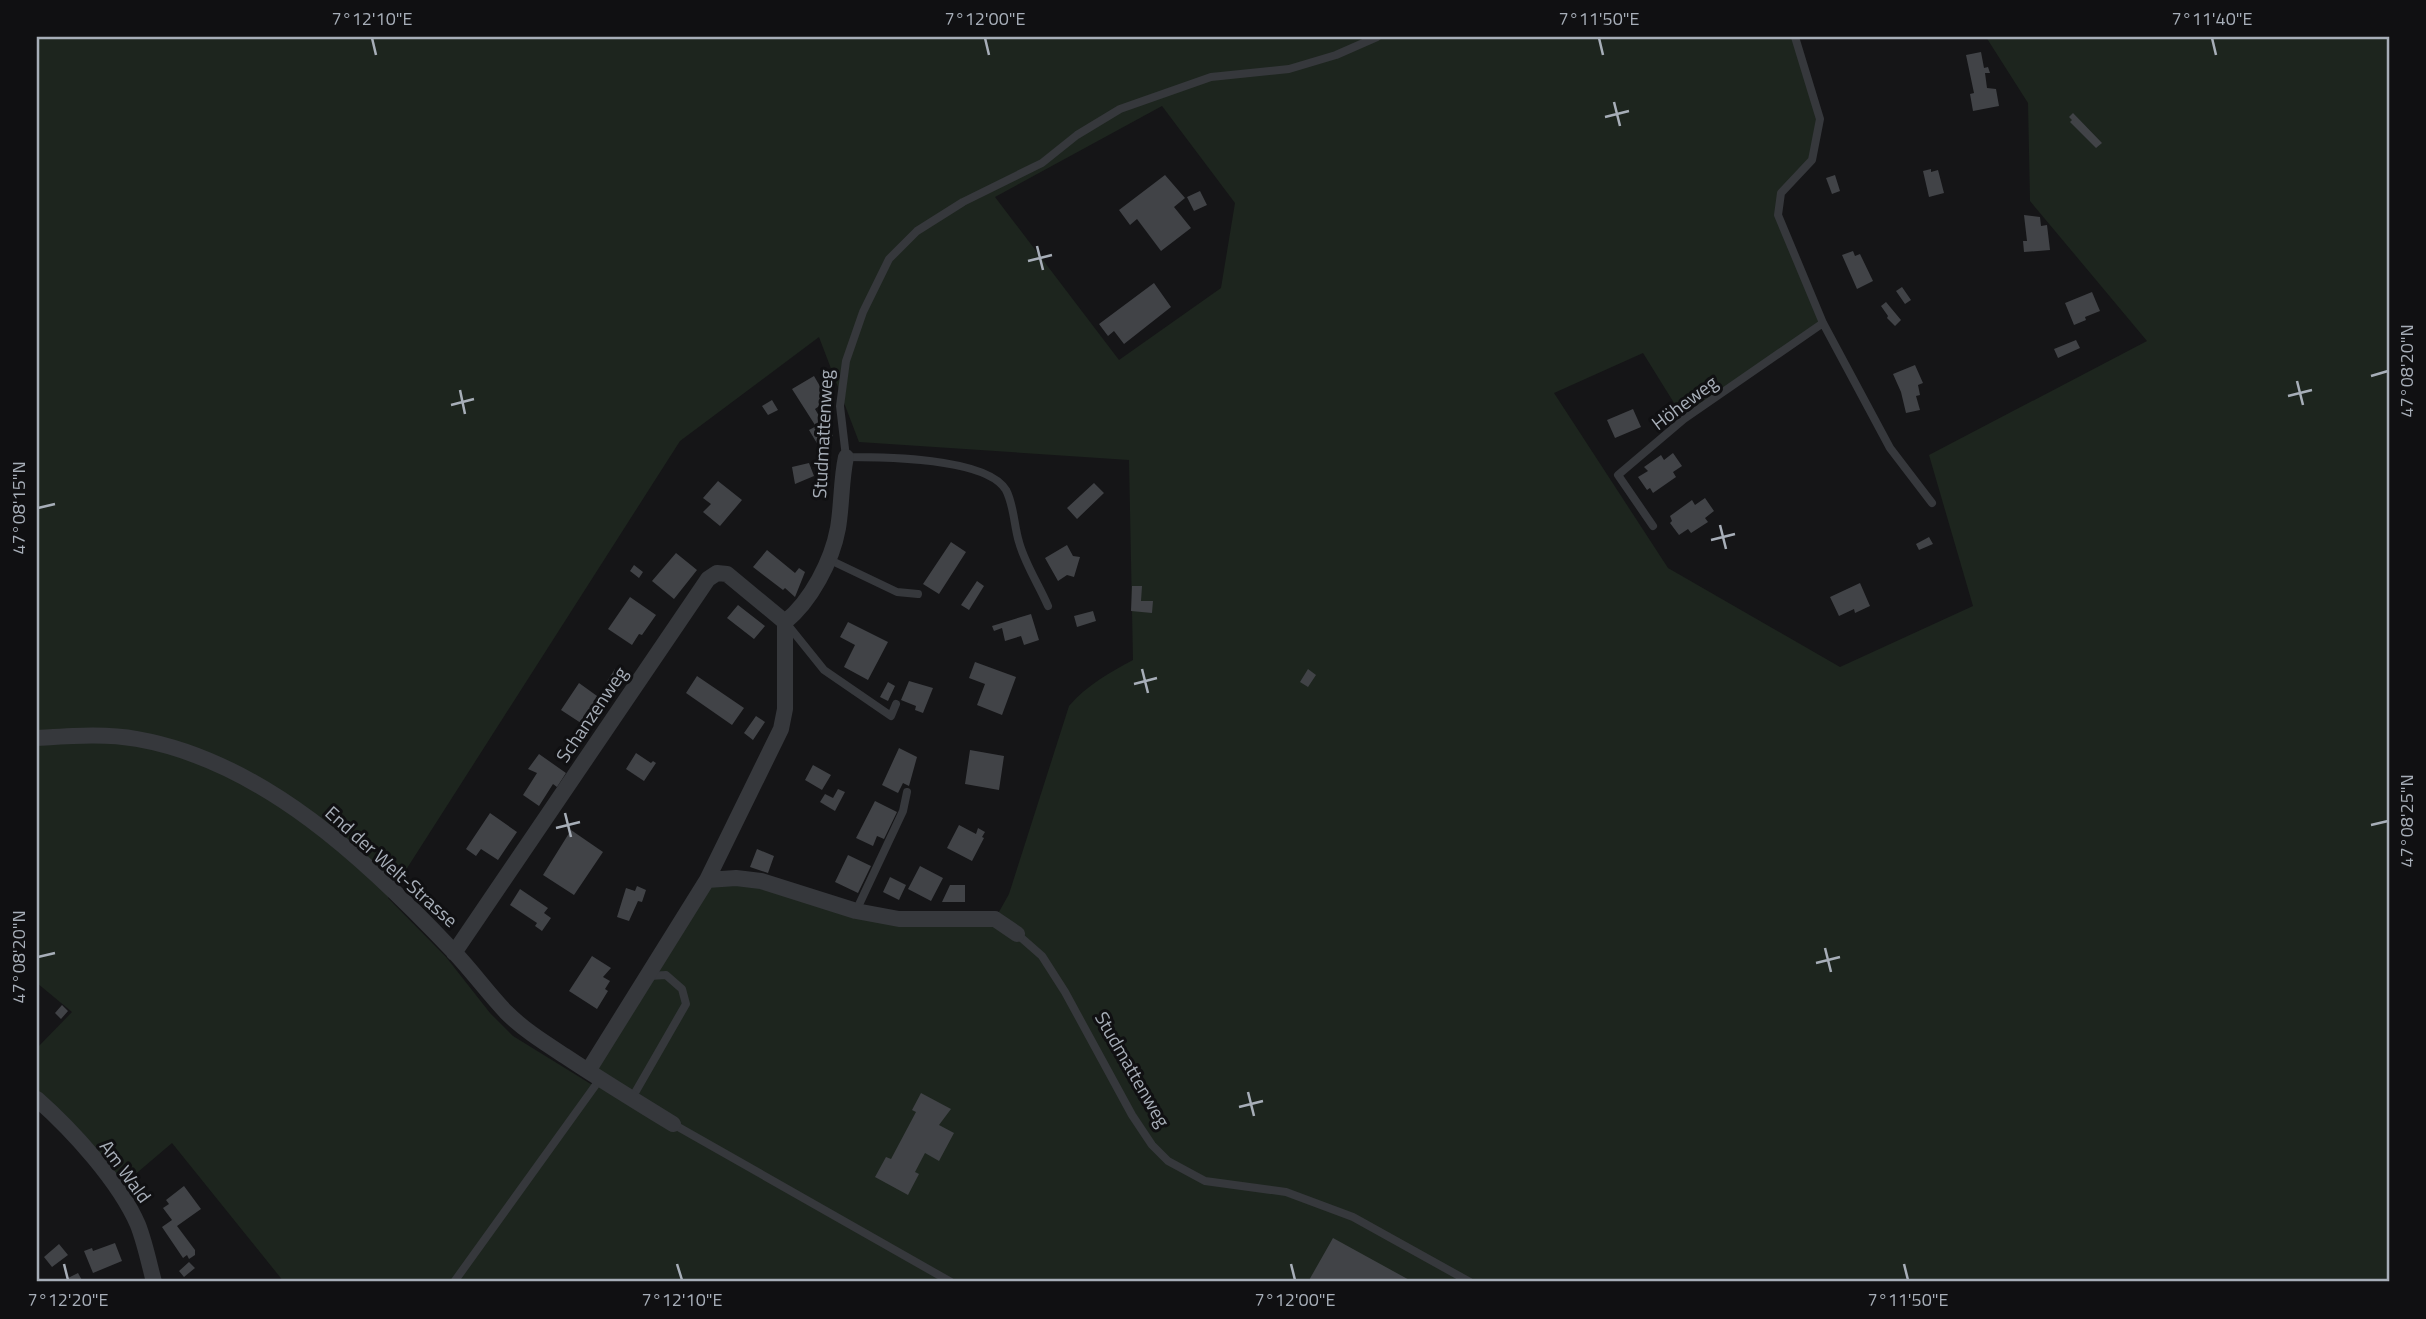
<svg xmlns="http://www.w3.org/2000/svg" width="2426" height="1319" font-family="'Titillium Web',sans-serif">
  <rect width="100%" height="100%" fill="#151517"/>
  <path fill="#1d251e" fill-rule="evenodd" d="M37,37H1795L1820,119L1812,160L1781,193L1778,215L1823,323L1684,419L1643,353L1554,393L1668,568L1840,667L1973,606L1929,455L2147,341L2030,201L2028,103L1986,37H2389V1282H284L172,1143L125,1183L37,1092V1048L72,1012L37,983ZM1162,106L1235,203L1221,288L1119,360L995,197ZM819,337L859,442L1129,460L1133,660C1109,673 1087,685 1069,706L1009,894L995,919L856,911L736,878L707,880L588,1071L594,1086L513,1036L490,1013L446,957L388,898L680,441Z"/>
  <path fill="#414347" d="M1981,52L1984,68L1988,67L1990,73H1985L1987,88L1996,89L1999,106L1973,111L1970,94L1974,93L1966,55Z
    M2073,113L2102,143L2096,148L2070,122L2072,120L2069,117Z
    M1931,169V172L1938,170L1944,193L1929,197L1923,171Z
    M1165,175L1185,198L1174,207L1191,228L1161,251L1137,219L1130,225L1119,210Z
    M1835,175L1840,191L1832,194L1826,178Z
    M1200,191L1207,205L1194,211L1187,197Z
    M2024,215L2040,217L2041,226L2047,225L2050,250L2024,252L2023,241H2027Z
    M1853,251L1855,256L1860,254L1873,281L1857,289L1842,255Z
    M1154,283L1171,307L1124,344L1114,331L1108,336L1099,324Z
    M1902,287L1911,300L1905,304L1896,291Z
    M2092,292L2100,311L2085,317L2086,320L2074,325L2065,303Z
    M1886,302L1901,320L1895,326L1887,318L1888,316L1881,306Z
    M2076,340L2080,348L2058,358L2054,349Z
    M1915,365L1923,383L1918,385L1920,395L1916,396L1920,410L1906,413L1901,392L1893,374Z
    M814,376L828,400L815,409L822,421L815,425L792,389Z
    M772,400L778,410L768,415L762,406Z
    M1633,409L1641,427L1615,438L1607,420Z
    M824,422L833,436L818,445L809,430Z
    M1673,453L1682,466L1673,472L1676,477L1653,493L1650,488L1647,490L1638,477L1648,471L1644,467L1661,455L1664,460Z
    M809,463L814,476L795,484L792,467Z
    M718,481L742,500L720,526L703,512L711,504L703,498Z
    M1094,483L1104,493L1077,519L1067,508Z
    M1705,498L1714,511L1705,518L1708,522L1691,533L1688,529L1679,535L1670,523L1672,521L1670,516L1692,500L1695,505Z
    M1929,537L1933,544L1919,550L1916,544Z
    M951,542L966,552L939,594L923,584Z
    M1067,545L1073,556L1080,557L1074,577L1067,575L1058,581L1045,558Z
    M767,550L795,573L799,568L805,572L795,597L785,588L783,590L753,567Z
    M676,553L697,570L674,599L652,581Z
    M634,565L643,572L639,578L630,571Z
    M977,581L984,586L969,610L961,605Z
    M1860,583L1870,606L1855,613L1854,609L1839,616L1830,597Z
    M1132,586H1142L1141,601H1153L1152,613L1131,611Z
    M630,597L656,615L642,635L639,634L632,645L608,629Z
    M738,605L765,626L754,639L727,618Z
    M1093,611L1096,621L1077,627L1074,616Z
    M1031,614L1039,640L1024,645L1021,636L1005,641L1002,628L994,631L992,626Z
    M848,622L888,642L868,680L844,667L855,645L840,637Z
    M975,662L1016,677L1002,715L977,705L985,684L969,678Z
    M615,669L627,677L618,691L606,683Z
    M1308,669L1316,675L1308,687L1300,682Z
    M697,676L744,708L732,725L686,693Z
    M909,681L933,688L923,713L915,710L916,706L901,700Z
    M888,682L895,686L888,701L880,697Z
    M579,683L604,701L587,727L561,710Z
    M756,716L765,722L753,740L744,733Z
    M899,748L917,757L909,786L903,783L898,793L882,785Z
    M970,750L1004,756L999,790L965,784Z
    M636,753L651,763L653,761L656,763L644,781L626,769Z
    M539,754L566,773L557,787L553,784L539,806L523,795L537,773L528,769Z
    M813,765L831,775L822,790L805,780Z
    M838,789L845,792L835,811L820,802L825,794L833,798Z
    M875,801L897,812L884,839L877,836L873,846L856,838Z
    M490,813L517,832L498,860L481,849L476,856L466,849Z
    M959,825L976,834L978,828L985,832L982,837L984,838L972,861L947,848Z
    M571,830L603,852L574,895L543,875Z
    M757,849L774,856L768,873L750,867Z
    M848,855L871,866L858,893L835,882Z
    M920,866L943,878L931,901L908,889Z
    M890,877L906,885L899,900L883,892Z
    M950,885H965V902H942Z
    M637,886L646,890L642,902L638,901L629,921L617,917L626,888L635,891Z
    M520,889L548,908L544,913L551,918L542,931L535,926L537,923L510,905Z
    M592,956L611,968L603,977L610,981L605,989L608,991L597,1009L569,991Z
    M62,1005L68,1011L61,1019L55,1013Z
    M921,1093L951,1109L939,1125L954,1133L939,1161L925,1153L915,1172L919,1174L908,1195L875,1177L886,1157L891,1159L916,1112L912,1110Z
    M184,1186L201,1209L177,1226L195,1250V1255L189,1259L187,1255L183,1258L162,1227L172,1220L163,1208L169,1204L166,1200Z
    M1333,1238L1413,1282H1308Z
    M115,1243L122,1261L93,1273L84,1251L92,1248L93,1251Z
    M59,1244L68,1255L52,1267L44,1257Z
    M189,1262L195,1268L184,1277L179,1271Z
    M78,1273L83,1282H68L66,1279Z"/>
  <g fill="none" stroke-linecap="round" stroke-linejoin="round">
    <path stroke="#36383c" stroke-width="8" d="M1795,37L1820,119L1812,160L1781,193L1778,215L1823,323L1890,448L1932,503
      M1653,526L1618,475L1684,419L1823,323
      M828,559L897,592L918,594
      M1048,606C1039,585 1025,564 1019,542C1014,526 1014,505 1006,490C986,457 881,457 846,457L840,406L846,361L863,312L889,259L917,231L963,202L1042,163L1077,135L1120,109L1211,77L1289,69L1336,55L1377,37
      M787,624L824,670L891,716L896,704
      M856,911L903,811L907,792
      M1017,934L1042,956L1065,992L1132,1115L1152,1145L1168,1161L1205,1181L1286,1192L1353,1217L1470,1282
      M632,1098L686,1004L682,989L666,975L649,976
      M673,1124L951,1282
      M454,1282L600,1079"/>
    <path stroke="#36383c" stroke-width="16" d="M37,738C70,736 105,733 137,739C263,761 369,862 454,952C472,971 488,993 506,1012C524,1030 545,1043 565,1056C601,1080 637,1102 673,1124
      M707,880L736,878L761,881L856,911L899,919H995L1017,934
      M454,953L708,579L717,573L727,574L785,622
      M588,1071L707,880L781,729L785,709V622C811,601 832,561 838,528C842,504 841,480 846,457
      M37,1099C72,1130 119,1181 138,1225C145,1243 149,1263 154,1282"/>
  </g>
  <path fill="none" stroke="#a7aeb8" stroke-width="2.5" d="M372,38L376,55M985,38L989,55M1599,38L1603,55M2212,38L2216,55M1614,102L1620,126M1605,117L1629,111M1037,246L1043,270M1028,261L1052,255M2371,376L2388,371M2297,381L2303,405M460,390L465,414M2288,396L2312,390M451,405L474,399M38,508L55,504M1720,525L1726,549M1711,540L1735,534M1142,669L1148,693M1134,684L1157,678M565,813L571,837M2371,825L2388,821M556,828L580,822M1825,948L1831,972M38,957L55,953M1816,963L1840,957M1248,1092L1254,1116M1239,1107L1263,1101M64,1264L68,1280M677,1264L682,1280M1291,1264L1295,1280M1904,1264L1908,1280"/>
  <g text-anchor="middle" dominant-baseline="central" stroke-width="6" stroke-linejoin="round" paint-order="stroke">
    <g font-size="19" fill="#a7aeb8" stroke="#101012">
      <text transform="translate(1684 402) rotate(-37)">Höheweg</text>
      <text transform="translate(822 434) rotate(-87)">Studmattenweg</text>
      <text transform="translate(591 714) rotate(-56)">Schanzenweg</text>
      <text transform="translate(392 866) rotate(42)">End der Welt-Strasse</text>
      <text transform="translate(1133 1069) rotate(60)">Studmattenweg</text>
      <text transform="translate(126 1171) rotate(54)">Am Wald</text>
    </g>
  </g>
  <rect width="2426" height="1319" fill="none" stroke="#101012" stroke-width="77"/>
  <rect x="38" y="38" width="2350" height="1242" fill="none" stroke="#a7aeb8" stroke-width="2.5"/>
  <g font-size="18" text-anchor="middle" fill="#a7aeb8">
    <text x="372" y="25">7°12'10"E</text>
    <text x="985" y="25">7°12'00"E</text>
    <text x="1599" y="25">7°11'50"E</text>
    <text x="2212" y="25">7°11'40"E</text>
    <text transform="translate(2407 371) rotate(-90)" y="6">47°08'20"N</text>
    <text transform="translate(19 508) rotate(-90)" y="6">47°08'15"N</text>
    <text transform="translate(2407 821) rotate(-90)" y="6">47°08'25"N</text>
    <text transform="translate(19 957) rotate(-90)" y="6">47°08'20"N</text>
    <text x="68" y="1306">7°12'20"E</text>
    <text x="682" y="1306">7°12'10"E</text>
    <text x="1295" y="1306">7°12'00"E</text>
    <text x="1908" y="1306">7°11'50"E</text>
  </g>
</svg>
